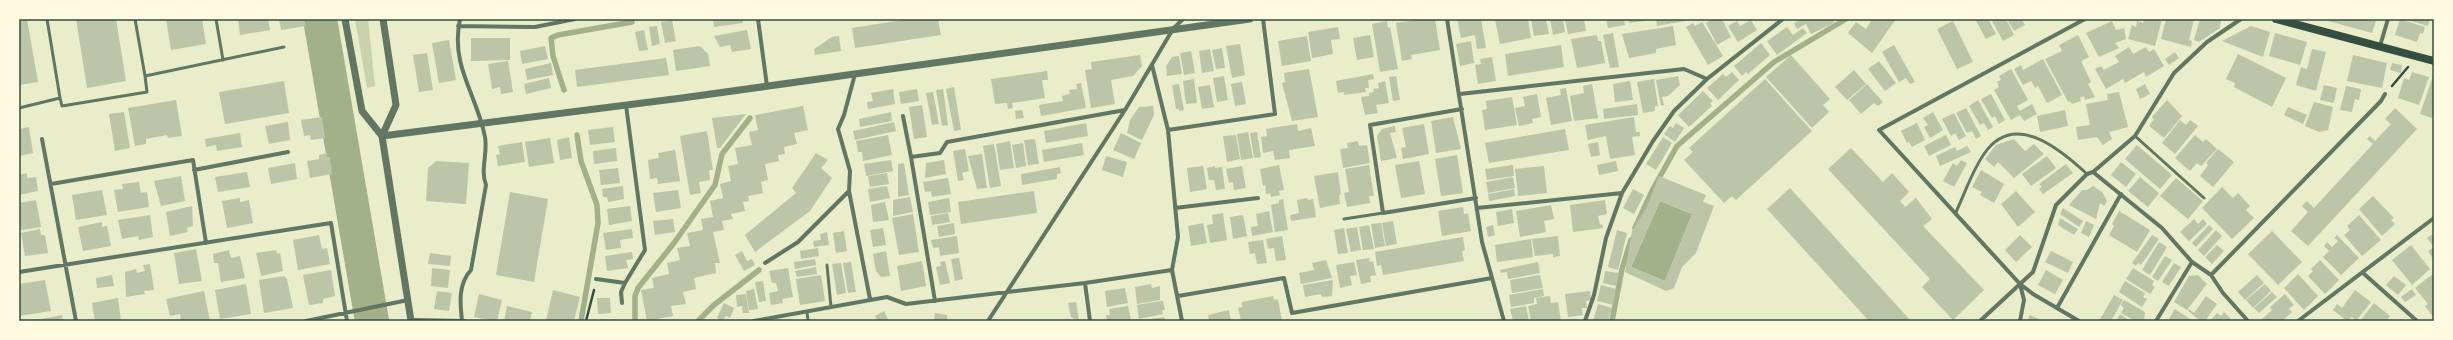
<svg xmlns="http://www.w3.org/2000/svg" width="2453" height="340" font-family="'Public Sans',sans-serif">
  <rect width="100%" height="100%" fill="#e9edc9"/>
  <path fill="#cad2ad" d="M355,19H368L375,86L367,88Z"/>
  <path fill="#a3b18a" d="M1660,201L1692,214L1665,281L1631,267Z"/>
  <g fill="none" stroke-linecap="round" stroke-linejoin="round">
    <path stroke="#a3b18a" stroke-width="5.5" d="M564,90L553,56L551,38L558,35L632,22
      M577,135L581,161L597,205L598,223L581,321
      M1635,228L1653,189L1677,146L1774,62L1846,19
      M635,321V296L638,288L674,243L715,185L722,154L750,118
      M698,321L714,305L759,270
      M1612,321L1622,269L1631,240"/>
    <path stroke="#a3b18a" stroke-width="34" d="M320,19L372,321"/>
  </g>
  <path fill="#bcc5a7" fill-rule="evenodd" d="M19,19H27L38,82L19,85Z
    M76,19H116L126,81L87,88Z
    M166,19H202L206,44L171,50Z
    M238,19H268L270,30L240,35Z
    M279,19H304L306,26L281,30Z
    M713,19H742L743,23L714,27Z
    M909,19H942L938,20L941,35L855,48L852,28Z
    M1421,19H1435L1440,50L1411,55L1412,59L1402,61L1396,23Z
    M1457,19H1481L1486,48L1477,49L1475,35L1461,38Z
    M1495,19H1528L1531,38L1500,44Z
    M1531,19H1546L1549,34L1534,36Z
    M1550,19H1563L1565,32L1553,35Z
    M1565,19H1584L1586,31L1568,34Z
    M1606,19H1624L1625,25L1608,28Z
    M1628,19H1644L1645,21L1629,23Z
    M1656,19H1685V21L1657,26Z
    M1712,19H1722L1731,37L1717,45L1706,23Z
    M1801,19H1832L1834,23L1811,34L1806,24L1797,29L1794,23Z
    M1868,19H1896L1872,53L1848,33L1856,22L1866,29L1871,21Z
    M1975,19H1988L1996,34L1986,39Z
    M1991,19H2006L2014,35L2003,41Z
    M2007,19H2022L2025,25L2014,31Z
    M2144,19H2162L2155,46L2128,39L2132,25L2136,27L2137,21L2143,23Z
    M2166,19H2194L2189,40L2192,41L2191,47L2161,39Z
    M2200,19H2221L2220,28L2199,42L2194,40Z
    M2321,19H2368L2376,21L2372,33Z
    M2400,19L2425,27L2423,34L2420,33L2417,42L2395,35Z
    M2404,19H2430L2428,26Z
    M672,20L676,41L665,43L661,22Z
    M1751,20L1757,30L1738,42L1728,26L1737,21L1740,26Z
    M1387,21L1388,28L1390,27L1398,69L1380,72L1372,24Z
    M1953,21L1973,62L1957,69L1937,29Z
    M2112,21L2116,30L2124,28L2126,39L2115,43L2119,48L2099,57L2086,33Z
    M1702,22L1723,56L1708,65L1686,27L1693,23L1695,26Z
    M657,26L660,44L652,46L649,27Z
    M1673,26L1676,45L1656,49V53L1629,58L1622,34Z
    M2251,26L2270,32L2263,57L2222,41Z
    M1338,27L1340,39L1331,40L1333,54L1312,58L1308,32Z
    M1787,27L1793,35L1803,28L1807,33L1777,55L1767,41Z
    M644,30L648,50L639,51L635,32Z
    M747,30L751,49L732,52L730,45L720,47L714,36Z
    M1613,33L1619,67L1610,68L1603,35Z
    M2275,33L2307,42L2300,65L2269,56Z
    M1370,35L1374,57L1357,60L1353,38Z
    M1597,35L1598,41H1601L1605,63L1577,68L1571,39Z
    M2078,35L2089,57L2081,61L2091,82L2088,84L2095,97L2085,100L2084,96L2080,98L2081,101L2072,104L2070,101L2068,102L2045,59L2062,51L2059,45Z
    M839,36L841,51L815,55L814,49L832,37Z
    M1307,36L1311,61L1282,66L1278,41Z
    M471,38H510V60L471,61Z
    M449,40L456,80L439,83L432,43Z
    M1471,41L1474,63L1460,66L1456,44Z
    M1761,43L1770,55L1748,74L1746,72L1742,76L1734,66Z
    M1240,44L1245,75L1232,78L1226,46Z
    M1561,45L1564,67L1508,76L1505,54Z
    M1894,45L1915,82L1910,84L1906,78L1899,82L1882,52Z
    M545,46L548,59L522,64L520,51Z
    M700,46L708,54L710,66L676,71L673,50Z
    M2129,47L2133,54L2146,47L2149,52L2154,49L2164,66L2146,77L2144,72L2125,83L2123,79L2106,89L2095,69L2101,66L2104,70L2119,62L2115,56Z
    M1222,48L1225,68L1216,69L1212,50Z
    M1210,49L1214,71L1202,73L1199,51Z
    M2312,49L2326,52L2316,91L2296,85L2301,67L2307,69Z
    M1191,51L1195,73L1184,75L1180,53Z
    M2175,52L2179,58L2169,65L2165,59Z
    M427,53L433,90L419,92L413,55Z
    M2238,54L2286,78L2272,107L2234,87L2235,83L2226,79Z
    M1140,55L1142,66L1133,76L1111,80L1115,104L1091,108L1085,70L1092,69L1091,62Z
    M1791,55L1830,99L1823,105L1829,112L1812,128L1766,77Z
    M2353,55L2387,63L2382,88L2347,81Z
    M1179,56L1182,74L1167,76L1166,66L1172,57Z
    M1492,57L1496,81L1478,84L1475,65L1481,64L1480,59Z
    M666,58L669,75L577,87L575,70Z
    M2043,59L2062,95L2047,103L2038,86L2035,88L2031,81L2023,85L2014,69L2021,65L2023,70Z
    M508,61L513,92L501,94L500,87L492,89L488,64Z
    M1879,61L1896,83L1885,91L1868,69Z
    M551,63L553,75L527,80L525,69Z
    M2392,63L2402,65L2401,73L2390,70Z
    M1309,69L1318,117L1292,121L1282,83L1285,82L1284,73Z
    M2011,69L2028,100L2017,106L2020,111L2032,104L2037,114L2024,121L2020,115L2011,120L1994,90L1999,87L1997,82L2001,80L1999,76Z
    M1854,70L1866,84L1847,100L1835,87Z
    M1047,71L1048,80H1042L1045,98L1012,103L1013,108L1008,109L1007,103L995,104L991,79Z
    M1732,72L1739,80L1718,100L1707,88L1723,74L1726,77Z
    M2412,72L2429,77L2419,105L2398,98L2404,78L2409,80Z
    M2434,73V113L2432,118L2420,114Z
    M1373,74L1374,79L1368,80L1369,88H1365L1366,92L1344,95V92L1338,93L1336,81Z
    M1224,76L1228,100L1217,102L1213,78Z
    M1396,76L1400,100L1393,101L1389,77Z
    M1678,76L1680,85L1668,96L1662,97L1664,105L1661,106L1656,80Z
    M549,78L551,88L526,94L524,84Z
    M1194,79L1197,103L1186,104L1183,81Z
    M1654,79L1658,106H1655V111L1643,113L1637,82Z
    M1765,79L1812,131L1736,200L1732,196L1724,203L1684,160L1693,152L1689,148Z
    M284,81L289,113L225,124L219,92Z
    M1385,81L1389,103L1376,105L1378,113L1365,115L1361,97L1369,96V93L1374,92L1373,89L1379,88L1378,83Z
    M1630,81L1633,100L1615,102L1613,84Z
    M1242,82L1246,104L1235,106L1231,84Z
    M1081,83L1086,108L1041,116L1039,105L1063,101L1062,96L1070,94L1069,90L1077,89L1076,84Z
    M1179,84L1184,110L1179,111V109H1176L1172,85Z
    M1592,84L1598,118L1574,121L1570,96L1584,93L1583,86Z
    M1867,84L1883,102L1878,106L1874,103L1861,114L1849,100Z
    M2145,84L2150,94L2140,99L2136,89Z
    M1210,85L1214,107L1202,109L1198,87Z
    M2324,85L2337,88L2334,103L2320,100Z
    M2346,86L2361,89L2359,100L2355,99L2352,112L2340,110Z
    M954,87L961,130L954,131L946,89Z
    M1566,88L1572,121L1551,125L1546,98L1561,95L1560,89Z
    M893,89L895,104L868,109L867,102L873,101L871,93Z
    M917,89L919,101L901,104L899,92Z
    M943,89L948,125L942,126L936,90Z
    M1703,91L1713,101L1710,103L1712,106L1689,127L1678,115Z
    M933,92L939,124L932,125L926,93Z
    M2119,92L2128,127L2109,132L2112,139L2103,145L2097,137L2078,140L2076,127L2090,125L2086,104L2108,100L2107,94Z
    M1537,94L1541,117L1532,119L1533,123L1519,126L1515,108L1525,106L1523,97Z
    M1991,94L2005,120L1999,124L1995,116L1992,118L1981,99Z
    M1512,97L1517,125L1485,130L1482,110L1487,109L1486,101Z
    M176,100L182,136L168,138L167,135L146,139V144L135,146L128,108Z
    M1978,100L1993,127L1988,130L1984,123L1980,125L1969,106Z
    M2167,100L2182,116L2164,138L2149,126L2154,119L2152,117Z
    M2314,102L2333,107L2328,130L2319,132L2305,126Z
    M1637,104L1638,115L1604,119L1603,109Z
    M922,105L927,137L914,139L909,107Z
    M803,106L808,130L794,133L797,144L784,147L785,154L778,155L779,161L765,164L768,180L761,182L763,193L748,196L749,201L743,202L745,211L731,214L733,219L722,221L724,230L713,232L720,263H715L716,273L694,278L696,289L683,292L686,304L671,306L673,316L647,321L641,290L654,288L652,278L669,274L667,263L680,260L677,248L690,246L687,233L703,230L701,219L713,217L710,201L723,198L720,184L731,181L728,166L738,164L735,148L752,145L749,132L758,130L755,115Z
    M1153,106L1154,115L1142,140L1127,133L1130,120L1139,107Z
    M2288,107L2307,115L2303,124L2284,115Z
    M1966,108L1981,136L1976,139L1972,131L1967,133L1956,113Z
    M2395,108L2417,129L2308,246L2291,231L2308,212L2302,206L2307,201L2314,208L2373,144L2367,139L2370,136L2375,141L2391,124L2385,119Z
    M1022,110L1024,118L1016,119L1015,111Z
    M2065,110L2068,126L2040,132L2037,116Z
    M124,112L130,148L115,151L109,114Z
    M891,112L892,121L860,127L859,119Z
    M1933,112L1943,130L1930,138L1924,127L1928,125L1923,118Z
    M1954,113L1966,136L1959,140L1955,133L1951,136L1942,119Z
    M746,114L720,148H717L712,118Z
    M322,117L325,138L311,140L310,135L304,136L301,120Z
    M1453,117L1461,149L1436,153L1431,121Z
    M1634,117L1636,132H1640V136L1632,137L1635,155L1610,159L1606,136L1588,140L1585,125Z
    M2180,120L2186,125L2190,120L2198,126L2175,154L2162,143Z
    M288,122L290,140L269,144L265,126Z
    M894,122L896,131L855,140L853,131Z
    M1086,123L1088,136L1046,143L1044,131Z
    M1676,123L1684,128L1675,142L1664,134L1670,126L1673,128Z
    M1917,123L1925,140L1912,147L1909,142L1907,143L1901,131Z
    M1297,124L1298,131L1311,128L1315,146L1289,150L1290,158L1275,160L1273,151L1263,153L1261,137L1267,136L1266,129Z
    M1424,124L1429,154L1403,159L1401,148L1406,147L1402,128Z
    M1395,126L1396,132L1390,133L1397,158L1381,161L1377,136L1382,129Z
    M29,127L33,153L19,156V129Z
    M613,127L615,142L590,145L588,130Z
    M1565,129L1569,150L1489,163L1485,143Z
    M707,131L713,170H709L710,180L699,182L701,193L690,195L680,136Z
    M1248,132L1253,158L1241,160L1237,134Z
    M1257,132L1261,157L1254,158L1250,133Z
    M240,133L242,147L217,151L216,145L206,147L205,139Z
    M1121,133L1141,143L1134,159L1113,150Z
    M888,135L892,155L863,161L862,152H858L856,141Z
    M1236,135L1240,159L1227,162L1223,136Z
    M1946,135L1951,145L1929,156L1924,146Z
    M2195,135L2203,142L2206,139L2217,149L2201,166L2197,163L2190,171L2175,158Z
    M569,137L572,158L560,160L557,140Z
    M1663,137L1672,143L1656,170L1646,164Z
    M550,138L554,163L529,167L525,142Z
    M1035,139L1039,164L1028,165L1024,140Z
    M2014,139L2025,151L2034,144L2044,154L2014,178L1998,162L1994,167L1985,159L1996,145Z
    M1010,141L1014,168L1000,170L996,144Z
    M1358,141L1359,146L1367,145L1370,163L1343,168L1340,149L1348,148L1347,143Z
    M522,142L525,162L498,166L496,155L500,154L498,146Z
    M1598,142L1600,155L1591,157L1588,144Z
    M1023,143L1026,166L1016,168L1012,145Z
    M1082,143L1084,155L1044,162L1042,150Z
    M994,144L1001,186L990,188L983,146Z
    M2137,145L2172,175L2160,189L2125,159Z
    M1967,146L1971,152L1940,166L1936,156L1955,147L1957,151Z
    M616,148L617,161L594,164L593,151Z
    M1851,148L1883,182L1892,173L1909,192L1900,201L1905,207L1916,198L1932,219L1923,226L1984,290L1953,320L1922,287L1930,279L1828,169Z
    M965,149L969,171L962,173L964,180L958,181L953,151Z
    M2218,149L2234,162L2213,187L2200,176L2208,165L2206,163Z
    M675,150L680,181L658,184L657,178L650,179L648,160L659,158L658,153Z
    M327,153V157H330L332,174L310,178L307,161L319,159V155Z
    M816,153L828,160L821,168L832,178L810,211L755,252L745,235L796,193L792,188Z
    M982,154L987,188L977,189L968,156Z
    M1457,155L1463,193L1441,196L1435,159Z
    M1106,156L1127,162L1123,177L1102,170Z
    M2047,156L2056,168L2031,186L2022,174Z
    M891,160L893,171L866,176L864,164Z
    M944,160L946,174L925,178L926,163Z
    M1961,160L1967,163L1954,187L1943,181L1953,163L1957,166Z
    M436,161L469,163L466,204L426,201L428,168Z
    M1419,161L1425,194L1401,198L1395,165Z
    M1616,161L1618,171L1599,175L1597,165Z
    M2121,162L2136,174L2126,187L2111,175Z
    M295,163L297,179L271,184L268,168Z
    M904,163L909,195L898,197V164Z
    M2066,164L2073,173L2043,194L2039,189L2042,187L2039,184Z
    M1279,165L1284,190L1279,191L1280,195L1271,197L1270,193L1266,194L1265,185L1263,186L1260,169Z
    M1369,165L1374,196H1369L1370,203L1347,207L1344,193L1349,192L1345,169Z
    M1513,165L1514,176L1487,180L1485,169Z
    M1203,166L1207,189L1190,192L1187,168Z
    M1215,166V168L1222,167L1225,189L1216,190L1214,180H1209L1207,168Z
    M1242,166L1246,188L1234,190L1233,182L1229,183L1226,169Z
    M1544,166L1547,193L1518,196L1515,169Z
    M1060,167L1061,173L1057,174V179L1022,185L1021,174Z
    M618,168L620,183L601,185L599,170Z
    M1981,170L2004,184L1994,203L1980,195L1982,192L1972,187Z
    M247,172L250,187L218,192L215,177Z
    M1338,172L1341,194L1339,195L1340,204L1320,208L1314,176Z
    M27,173V178L36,177L38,191L19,195V175Z
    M887,173L889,184L870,187L868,176Z
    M181,176L185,201L161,206L154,181Z
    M1659,176L1706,195L1703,202L1714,206L1696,253L1682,267L1674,288L1666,291L1625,272L1632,231L1646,208ZM1660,201L1692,214L1665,281L1631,267Z
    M1513,177L1515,188L1488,193L1486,182Z
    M2140,177L2159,193L2148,207L2128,191Z
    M948,178L951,194L932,197L931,191L925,192L923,182Z
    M2176,178L2203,201L2188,219L2160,196Z
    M139,182L141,193L147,192L149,207L118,212L114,190L123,189L122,184Z
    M623,186L624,199L608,202L607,197H603L602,189Z
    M887,186L890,198L870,202L868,189Z
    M2093,186L2102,192L2107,201L2104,206L2100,203L2096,219L2069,205L2082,190H2087Z
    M2222,187L2233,198L2238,193L2250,206L2246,210L2254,218L2232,239L2202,208Z
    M1790,188L1911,321H1869L1767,209Z
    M1514,189L1515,196L1489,201L1488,194Z
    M1633,189L1644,195L1634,214L1623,208Z
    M102,190L107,215L76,220L72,195Z
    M678,190L681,208L656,212L653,193Z
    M1034,191L1037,213L961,224L958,202Z
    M2016,191L2035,212L2018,227L2001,204Z
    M510,192L548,199L534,282L496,275Z
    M2373,196L2394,218L2391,220L2395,224L2382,236L2359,209Z
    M910,197L913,212L893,216V200Z
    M240,198V202L249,200L253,223L227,228L222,201Z
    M949,198L951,212L930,215L928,202Z
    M1307,198L1308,200L1313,199L1316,217L1291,221L1290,215L1299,213L1297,200Z
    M1283,199L1288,230L1275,232L1271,205L1279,203V200Z
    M36,200L41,227L21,230L19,203Z
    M1605,200L1607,214L1598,216L1600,225L1602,224L1603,228L1573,232L1570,205Z
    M885,202L889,220L873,222L871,205Z
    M1551,205L1554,219L1544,221L1546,232L1520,237L1516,211Z
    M192,206L193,226L187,228L188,232L170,236L166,212Z
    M630,206L632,221L609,225L607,209Z
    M1463,207L1464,214L1468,213L1471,231L1442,236L1438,211Z
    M2063,208L2083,221L2079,227L2060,214Z
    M1512,209L1514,223L1498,226L1496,212Z
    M1269,211L1273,232L1252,236L1251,227L1258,226L1256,214Z
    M2119,211L2150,230L2137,252L2109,235L2114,226L2112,224Z
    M948,213L950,222L932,225L931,216Z
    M1223,213L1227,240L1210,243L1207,225L1213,224L1212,215Z
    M913,214L919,252L899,255L892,218Z
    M150,215L153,237L139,240L138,236L122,239L118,220Z
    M1243,215L1247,236L1233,239L1230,217Z
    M2359,215L2381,240L2362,256L2344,235L2350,230L2347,226Z
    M2060,218L2078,229L2074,235L2058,225Z
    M673,219L675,232L655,235L653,221Z
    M2194,219L2198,224L2203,219L2207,224L2189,241L2180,232Z
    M1393,221L1397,244L1386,246L1382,223Z
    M2086,221L2094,225L2089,237L2081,233Z
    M102,222V227L107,226L111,246L83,251L78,227Z
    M954,223L955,234L939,237L937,226Z
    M1203,223L1207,243L1191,246L1188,226Z
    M1381,223L1385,246L1375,248L1371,224Z
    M1369,225L1374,249L1363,250L1359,227Z
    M1493,225L1495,235L1488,237L1486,227Z
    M2209,225L2213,229L2196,247L2192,243Z
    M1357,227L1361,250L1351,252L1346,229Z
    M883,228L886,245L873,247L870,230Z
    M1344,228L1348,253L1338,254L1334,230Z
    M40,229L41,235H45L48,253L25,256L21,233Z
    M632,229L633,238L620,240L621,248L606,250L603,233Z
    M1617,230L1627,233L1618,270L1608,267Z
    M2216,230L2222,236L2204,256L2198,250Z
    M844,231L847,251L836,253L833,233Z
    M2272,231L2302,262L2278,285L2248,254Z
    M827,232L829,245L814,247L813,241L821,240L820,234Z
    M2434,233V260L2428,251L2434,247L2427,238Z
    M319,235L322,249L327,248L330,264L298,270L293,240Z
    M2020,235L2032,247L2016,262L2005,250Z
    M2152,235L2159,239L2141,265L2138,263L2136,266L2132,263Z
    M2337,235L2359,258L2341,275L2323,257L2329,251L2324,246L2327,242L2332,247L2338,241L2334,238Z
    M957,236L959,253L940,256L939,247L933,248L931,240Z
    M1282,236L1286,260L1276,261L1274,248L1268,249L1266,239Z
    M1558,236L1560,256L1553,257V254L1535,256L1532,239Z
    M1463,237L1465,250L1462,251L1464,261L1383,275L1381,265L1377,266L1375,252Z
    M1531,239L1533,257L1497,262L1495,245Z
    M1263,240L1267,263L1257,264L1255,253L1250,254L1248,242Z
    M2159,242L2167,247L2150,275L2142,270Z
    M2217,245L2224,251L2212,264L2205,257Z
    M2411,245L2430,269L2412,285L2392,260Z
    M818,248L819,256L801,259L800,251Z
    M196,249L202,281L179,284L174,253Z
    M229,250L231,258L240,256L245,278L221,282L218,263H214L213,254Z
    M276,250L277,254L280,253L283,271L261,276L256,253Z
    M742,251L747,261L752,259L755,265L744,271L735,255Z
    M886,251L890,276L881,277L876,271L873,254Z
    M2051,251L2073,262L2068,273L2045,262Z
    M632,252L633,259L626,260L628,268L607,271L605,256Z
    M430,253L451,256L450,266L428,264Z
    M2165,256L2172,260L2158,281L2152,277Z
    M959,258L963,279L955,281L951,259Z
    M1369,258L1370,262L1373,261L1376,275L1370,276L1371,282L1361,284L1356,260Z
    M815,259L816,265L795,269L794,262Z
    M1326,260L1332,278L1301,284L1299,273L1314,270L1312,263Z
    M2320,260L2339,280L2325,294L2308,276L2313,271L2311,269Z
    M922,261L926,286L901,291L897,266Z
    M945,261L950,283L940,285L936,267L941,266L940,262Z
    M851,262L856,292L848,293L843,263Z
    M1354,262L1357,275L1350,276L1352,285L1340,288L1336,265Z
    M1538,262L1540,273L1508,279L1507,272L1501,273L1500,270Z
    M841,263L846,293L837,295L832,264Z
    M2174,263L2181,267L2169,286L2162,282Z
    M150,264L154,290L144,291L145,294L126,297L125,272L136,269L137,273L145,271L143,265Z
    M816,267L817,274L797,277L795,271Z
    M432,268L450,270L448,288L431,286Z
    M788,268L793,297L782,299L783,303L771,305L769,293L778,291L776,283H772L769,271Z
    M2133,268L2154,281L2152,285L2155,287L2150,294L2126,279Z
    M331,270L335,296L323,299V303L309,305L303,275Z
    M2046,270L2063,280L2055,294L2038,285Z
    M1605,271L1619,273L1616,286L1603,283Z
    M2434,273V318L2425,306L2428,304L2415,288Z
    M2298,274L2318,296L2304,310L2284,288Z
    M112,275L114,286L97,288L96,278Z
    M821,275L825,301L800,305L796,279Z
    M1540,275L1543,288L1512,293L1510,280Z
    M2198,275L2207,284L2187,310L2174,302L2189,276Z
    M2257,275L2264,283L2245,300L2238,292Z
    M284,276L287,279L293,308L264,313L259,280Z
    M2394,276L2406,285L2398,295L2386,285Z
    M45,280L51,311L19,316V284Z
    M1333,280L1332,296L1322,297L1321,294L1305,297L1303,285Z
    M763,281L766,301L759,302L755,282Z
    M2125,281L2145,293L2143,297L2147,299L2142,307L2119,292Z
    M246,284L251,314L220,319L215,290Z
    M1151,284L1152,288L1160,286V300L1137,304L1135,287Z
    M2265,284L2271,291L2253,308L2246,300Z
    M1601,285L1616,289L1613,305L1597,301Z
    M1125,288L1128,303L1107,307L1105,291Z
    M754,289L758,309L749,310L746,291Z
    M1543,289L1544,296L1534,298V303L1511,307L1509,295Z
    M2412,289L2416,295L2405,302L2401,297Z
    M553,290L580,297L574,321H546Z
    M2355,290L2371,302L2356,321L2352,317L2347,321L2333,310L2337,304L2342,308Z
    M204,291L210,321H181L180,314L170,316L166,299Z
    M437,291L452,293L449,311L434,309Z
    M1590,291L1591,300L1586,301L1587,308H1582L1583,315L1568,317L1565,294Z
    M2272,292L2277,297L2259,313L2254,308Z
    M479,294L502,300L497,321L474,317Z
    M746,294L749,313H743L742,306L737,307L736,295Z
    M2285,294L2294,305L2289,309L2292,312L2282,321H2264L2262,319L2272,310L2270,307Z
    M2114,295L2123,300L2111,321H2099Z
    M1273,296L1274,300L1278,299L1282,321H1241L1238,308L1242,307V302Z
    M1550,296L1551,303L1558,302L1561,321H1531L1528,306L1537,304L1536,298Z
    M2206,296L2217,304L2205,321H2201L2188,311L2189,309L2194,313Z
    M118,298L121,321H95L92,303Z
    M597,298H610L611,313L598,314Z
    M2124,300L2145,312L2144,321H2135L2121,313L2124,308L2121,305Z
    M1160,301H1163L1165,310H1162L1163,314L1139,319L1137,305Z
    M1076,302L1079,321L1071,317L1068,303Z
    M724,303L734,308L730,318L726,316L722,321L717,318Z
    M2374,303L2390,316L2386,321H2360Z
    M1598,304L1612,308L1608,321H1593Z
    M507,306L532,312L530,321H504Z
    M1128,306L1131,320L1107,321L1106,315H1110L1109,309Z
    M1526,306L1529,321H1513L1510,309Z
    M2175,309L2193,321H2172L2169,319Z
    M1229,310L1231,321H1205L1209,319L1208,315Z
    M884,311L889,321H878L875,316Z
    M2224,312L2233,321H2210L2217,313L2221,316Z
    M935,313L947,315V321H934Z
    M2120,314L2130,321H2116Z
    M62,315L63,321H36V320Z
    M2030,315L2043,321H2027Z
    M1164,317L1165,321H1144V320Z"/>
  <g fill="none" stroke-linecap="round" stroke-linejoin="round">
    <path stroke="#344e41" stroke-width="2.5" d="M2392,86L2408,67
      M586,321L594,290"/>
    <path stroke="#617663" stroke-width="3" d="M47,19L60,98
      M135,19L145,76L284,47
      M216,19L223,60
      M19,108L60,98L62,106L147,92L145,76
      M2135,136L2204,198
      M1956,212C1965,193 1972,171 1984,154C2014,110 2060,149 2087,174
      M1344,219L1383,213
      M827,265L831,307
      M807,312L808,321"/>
    <path stroke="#617663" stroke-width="4" d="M460,19C450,67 477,94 485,137C488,153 480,170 486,185L471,270C458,284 460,303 462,320
      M758,19L767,86
      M1447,19L1482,242L1504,321
      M458,26L535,27L575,19
      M2380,46L2388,19
      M1152,65L1168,130L1178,237L1172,270L1182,321
      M855,74L844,115L838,129L850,171L849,191L870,299
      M1460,94L1684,69L1707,79
      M1462,109L1370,125L1383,213L1476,198
      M903,116L911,157
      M1168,130L1275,114L1263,19
      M42,139L76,321
      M194,170L288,152
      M2093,172L2162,228L2192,262L2211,275L2223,293L2248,321
      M51,184L193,160L206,243
      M1175,208L1258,198
      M1477,208L1622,193
      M765,263L798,242L849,191
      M19,272L331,223L347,321
      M2363,273L2417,321
      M2211,275L2381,101L2385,94
      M596,279L625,283
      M1085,283L1090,321
      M1178,296L1284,278L1292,313L1492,278
      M935,301L911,157L940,153L947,142L1125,110
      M622,303L621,292L625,283L645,250L626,105
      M2057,308L2121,194
      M411,320L464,321
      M306,321L408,300
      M754,321L887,297L906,304L1085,283L1172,270
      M988,321L1125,110L1173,29L1183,19
      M1585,321L1594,295L1606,238L1622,193L1653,141L1674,111L1707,79L1783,19
      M1980,321L2020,284
      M2020,321L2024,300L2020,284L2033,272L2056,205L2087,174L2093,172L2135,136L2174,73L2207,42L2241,19
      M2079,321L2033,294L2020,284L1879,130L2085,19
      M2156,321L2192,262
      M2298,321L2434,218"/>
    <path stroke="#617663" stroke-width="7" d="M345,19L362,111L382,136L411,321
      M382,136L682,98L1250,19
      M382,136L396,105L383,19"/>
    <path stroke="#344e41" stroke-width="8" d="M2276,19L2434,61"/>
  </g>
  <rect width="2453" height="340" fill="none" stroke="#fefae0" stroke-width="40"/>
  <rect x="20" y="20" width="2413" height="300" fill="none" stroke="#344e41" stroke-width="1.5"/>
</svg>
